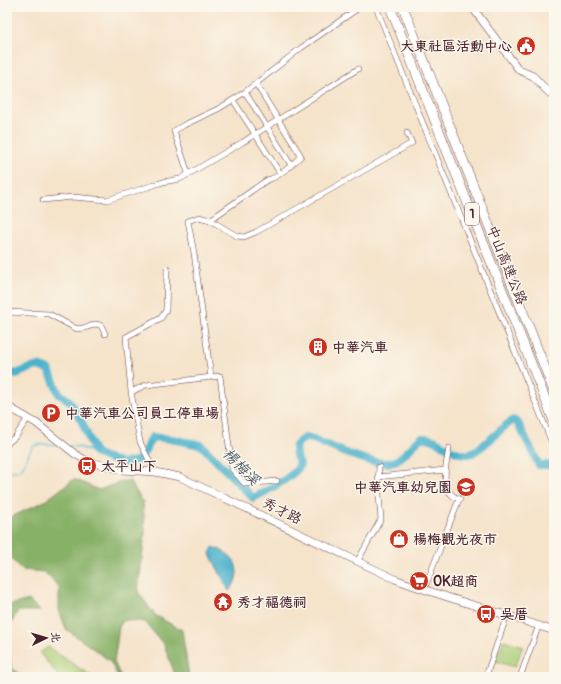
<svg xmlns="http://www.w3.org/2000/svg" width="561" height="684" font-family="Pangolin,'LXGW WenKai TC',sans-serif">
  <rect width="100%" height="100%" fill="#fbf7ec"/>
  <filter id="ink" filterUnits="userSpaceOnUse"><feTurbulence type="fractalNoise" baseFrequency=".025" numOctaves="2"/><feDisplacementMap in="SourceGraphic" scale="8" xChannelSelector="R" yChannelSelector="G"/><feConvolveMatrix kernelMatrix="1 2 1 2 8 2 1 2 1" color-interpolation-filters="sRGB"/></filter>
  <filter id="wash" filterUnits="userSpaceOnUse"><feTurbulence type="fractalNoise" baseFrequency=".012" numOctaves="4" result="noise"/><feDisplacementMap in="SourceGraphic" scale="16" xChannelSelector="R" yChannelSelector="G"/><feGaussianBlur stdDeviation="0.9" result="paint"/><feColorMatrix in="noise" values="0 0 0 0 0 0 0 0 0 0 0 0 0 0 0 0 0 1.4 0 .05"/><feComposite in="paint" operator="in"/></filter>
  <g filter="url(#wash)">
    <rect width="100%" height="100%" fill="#f5e3ca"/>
    <path fill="#abce76" stroke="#7a7650" d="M504,640L523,646L515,667L495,661Z
      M48,647L91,676L92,677H59L40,653Z"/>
    <path fill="#88b167" stroke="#696849" d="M74,479L99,490L120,482L129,480L143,502L145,533L138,592L156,616L182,630L189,677H176L164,645L145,622L124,620L119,627L114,662L121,677H118L110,661L66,629L59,610V587L44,572L22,570L7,555V519L45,501Z
      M29,600L40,611H18L8,629L11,667L23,677H7V606Z"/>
    <path fill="#4db3cc" stroke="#4c697c" d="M213,547C226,552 237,557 237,574C236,581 234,586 229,591L210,554Z"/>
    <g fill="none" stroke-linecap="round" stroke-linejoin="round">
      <path stroke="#4db3cc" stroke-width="1.5" d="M69,446L79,447L95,453
        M7,472L21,470C35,445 26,442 59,445"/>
      <path stroke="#4db3cc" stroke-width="8" d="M7,372L16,374L31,368L38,366L49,370L59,394L69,400L81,420L95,453L122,464L140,460L152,437L171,439L201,445L253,498C264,492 297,476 300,464L296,456L295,447L300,441L307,437C328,444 372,468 393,462C401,460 414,444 421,438C434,437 440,445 452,450C458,453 466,456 472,453C486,446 500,429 513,420L518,423L539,465H554"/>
    </g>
  </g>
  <g filter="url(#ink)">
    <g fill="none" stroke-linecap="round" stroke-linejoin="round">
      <defs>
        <path id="street" d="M376,7L554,448
          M245,92L291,165
          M233,100L280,173
          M188,173L174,131L184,125L220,108L245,92L301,48L360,7
          M43,200L73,197L107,200L151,186L163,182L180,179L243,142L358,69
          M210,220L267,180C278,178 294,163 301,156L256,84
          M7,312L49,314L77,329L88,327L95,324L100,325L102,327L105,334
          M211,377L194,253L188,221L199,217L210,220L237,236L244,237L256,232L412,143L407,133
          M131,392L146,385L154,384L220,376L232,469L245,484L277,481
          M7,444L16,436L28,418
          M449,448C446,466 438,493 460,499
          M155,472L140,442L131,392L126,337L161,318L166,310L167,269
          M378,477L445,470
          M357,562L381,519L378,484L379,467
          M424,590L459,499
          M487,673L507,615
          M520,677L539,625"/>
        <path id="secondary" d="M472,7L519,70L533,76L554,98
          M7,406L36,423L75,454L87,461L122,470L155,472L180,477L395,579C447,599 501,612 554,631"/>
        <path id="highway" d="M390,7L554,421
          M403,7L554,391"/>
      </defs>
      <use href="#street" stroke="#643c43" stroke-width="6"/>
      <use href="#secondary" stroke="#643c43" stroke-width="8"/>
      <use href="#highway" stroke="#643c43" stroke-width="10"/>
      <use href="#street" stroke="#fff" stroke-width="5"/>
      <use href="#secondary" stroke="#fff" stroke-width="7"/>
      <use href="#highway" stroke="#fff" stroke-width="9"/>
    </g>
  </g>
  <defs>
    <symbol id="civic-disc" viewBox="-11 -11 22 22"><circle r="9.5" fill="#c8321e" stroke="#fbf7ec"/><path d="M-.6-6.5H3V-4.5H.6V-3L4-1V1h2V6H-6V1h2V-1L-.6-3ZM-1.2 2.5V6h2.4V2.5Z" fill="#fff"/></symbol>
    <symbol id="building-disc" viewBox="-11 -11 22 22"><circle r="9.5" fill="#c8321e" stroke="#fbf7ec"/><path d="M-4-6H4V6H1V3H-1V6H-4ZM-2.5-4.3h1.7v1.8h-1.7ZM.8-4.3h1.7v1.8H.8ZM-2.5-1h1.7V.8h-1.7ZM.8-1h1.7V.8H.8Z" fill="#fff"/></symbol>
    <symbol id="parking-disc" viewBox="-11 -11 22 22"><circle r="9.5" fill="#c8321e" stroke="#fbf7ec"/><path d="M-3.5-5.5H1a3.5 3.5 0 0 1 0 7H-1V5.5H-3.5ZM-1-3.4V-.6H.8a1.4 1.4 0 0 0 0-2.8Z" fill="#fff"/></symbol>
    <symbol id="bus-disc" viewBox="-11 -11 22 22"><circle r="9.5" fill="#c8321e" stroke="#fbf7ec"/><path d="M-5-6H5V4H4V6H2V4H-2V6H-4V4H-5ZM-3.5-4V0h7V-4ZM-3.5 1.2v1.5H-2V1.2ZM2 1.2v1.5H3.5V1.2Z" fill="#fff"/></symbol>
    <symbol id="school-disc" viewBox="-11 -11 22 22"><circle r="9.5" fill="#c8321e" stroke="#fbf7ec"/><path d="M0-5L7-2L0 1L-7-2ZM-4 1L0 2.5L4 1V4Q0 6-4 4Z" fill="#fff"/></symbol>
    <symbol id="shop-disc" viewBox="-11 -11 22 22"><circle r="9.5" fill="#c8321e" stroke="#fbf7ec"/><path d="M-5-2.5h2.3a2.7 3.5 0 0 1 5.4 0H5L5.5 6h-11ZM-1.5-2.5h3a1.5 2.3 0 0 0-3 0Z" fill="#fff"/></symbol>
    <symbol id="supermarket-disc" viewBox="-11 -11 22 22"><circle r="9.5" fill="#c8321e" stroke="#fbf7ec"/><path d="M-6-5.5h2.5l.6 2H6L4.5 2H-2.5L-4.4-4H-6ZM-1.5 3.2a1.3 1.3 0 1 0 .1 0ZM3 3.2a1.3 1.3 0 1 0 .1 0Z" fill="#fff"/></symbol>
    <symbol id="temple-disc" viewBox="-11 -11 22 22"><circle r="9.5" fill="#c8321e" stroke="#fbf7ec"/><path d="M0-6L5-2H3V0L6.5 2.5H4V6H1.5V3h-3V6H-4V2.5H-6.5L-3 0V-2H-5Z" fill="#fff"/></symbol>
  </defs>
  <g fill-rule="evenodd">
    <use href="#civic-disc" x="515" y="35" width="22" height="22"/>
    <use href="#building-disc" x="307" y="336" width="22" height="22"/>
    <use href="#parking-disc" x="40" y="402" width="22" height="22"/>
    <use href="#bus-disc" x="76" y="455" width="22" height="22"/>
    <use href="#school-disc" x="455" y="476" width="22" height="22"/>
    <use href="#shop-disc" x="388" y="528" width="22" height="22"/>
    <use href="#supermarket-disc" x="408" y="570" width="22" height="22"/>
    <use href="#temple-disc" x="212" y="591" width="22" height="22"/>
    <use href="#bus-disc" x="475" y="603" width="22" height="22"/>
  </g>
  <g text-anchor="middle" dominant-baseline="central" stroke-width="3" stroke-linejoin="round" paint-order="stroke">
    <rect fill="#fbf7ec" stroke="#7f6065" stroke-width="1" x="465" y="203" width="14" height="22" rx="3"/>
    <g font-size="13" font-weight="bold" fill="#4a1f2b">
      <text x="472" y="214">1</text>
    </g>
    <g font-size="14" font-weight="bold" fill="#4a1f2b" stroke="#fbf7ec" text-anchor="start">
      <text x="512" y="46" text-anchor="end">大東社區活動中心</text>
      <text x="332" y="347">中華汽車</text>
      <text x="65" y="413">中華汽車公司員工停車場</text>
      <text x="101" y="466">太平山下</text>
      <text x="452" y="487" text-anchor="end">中華汽車幼兒園</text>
      <text x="413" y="539">楊梅觀光夜市</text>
      <text x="433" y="581">OK超商</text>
      <text x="237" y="602">秀才福德祠</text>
      <text x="500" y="614">吳厝</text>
    </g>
    <g font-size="14" fill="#4a1f2b" stroke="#fbf7ec">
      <text transform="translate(507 265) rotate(68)">中山高速公路</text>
      <text transform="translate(282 511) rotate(26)">秀才路</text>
    </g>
    <g font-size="15" font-style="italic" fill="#4b5a6b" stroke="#fbf7ec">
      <text transform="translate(241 467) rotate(45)">楊梅溪</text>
    </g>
  </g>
  <rect width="561" height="684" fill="none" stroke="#fbf7ec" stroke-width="24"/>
  <g transform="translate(46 638) rotate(85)" stroke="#fbf7ec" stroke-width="3" paint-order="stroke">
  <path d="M0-3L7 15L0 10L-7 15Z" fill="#4a1f2b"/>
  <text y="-6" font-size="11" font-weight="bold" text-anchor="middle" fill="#4a1f2b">北</text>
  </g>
</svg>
